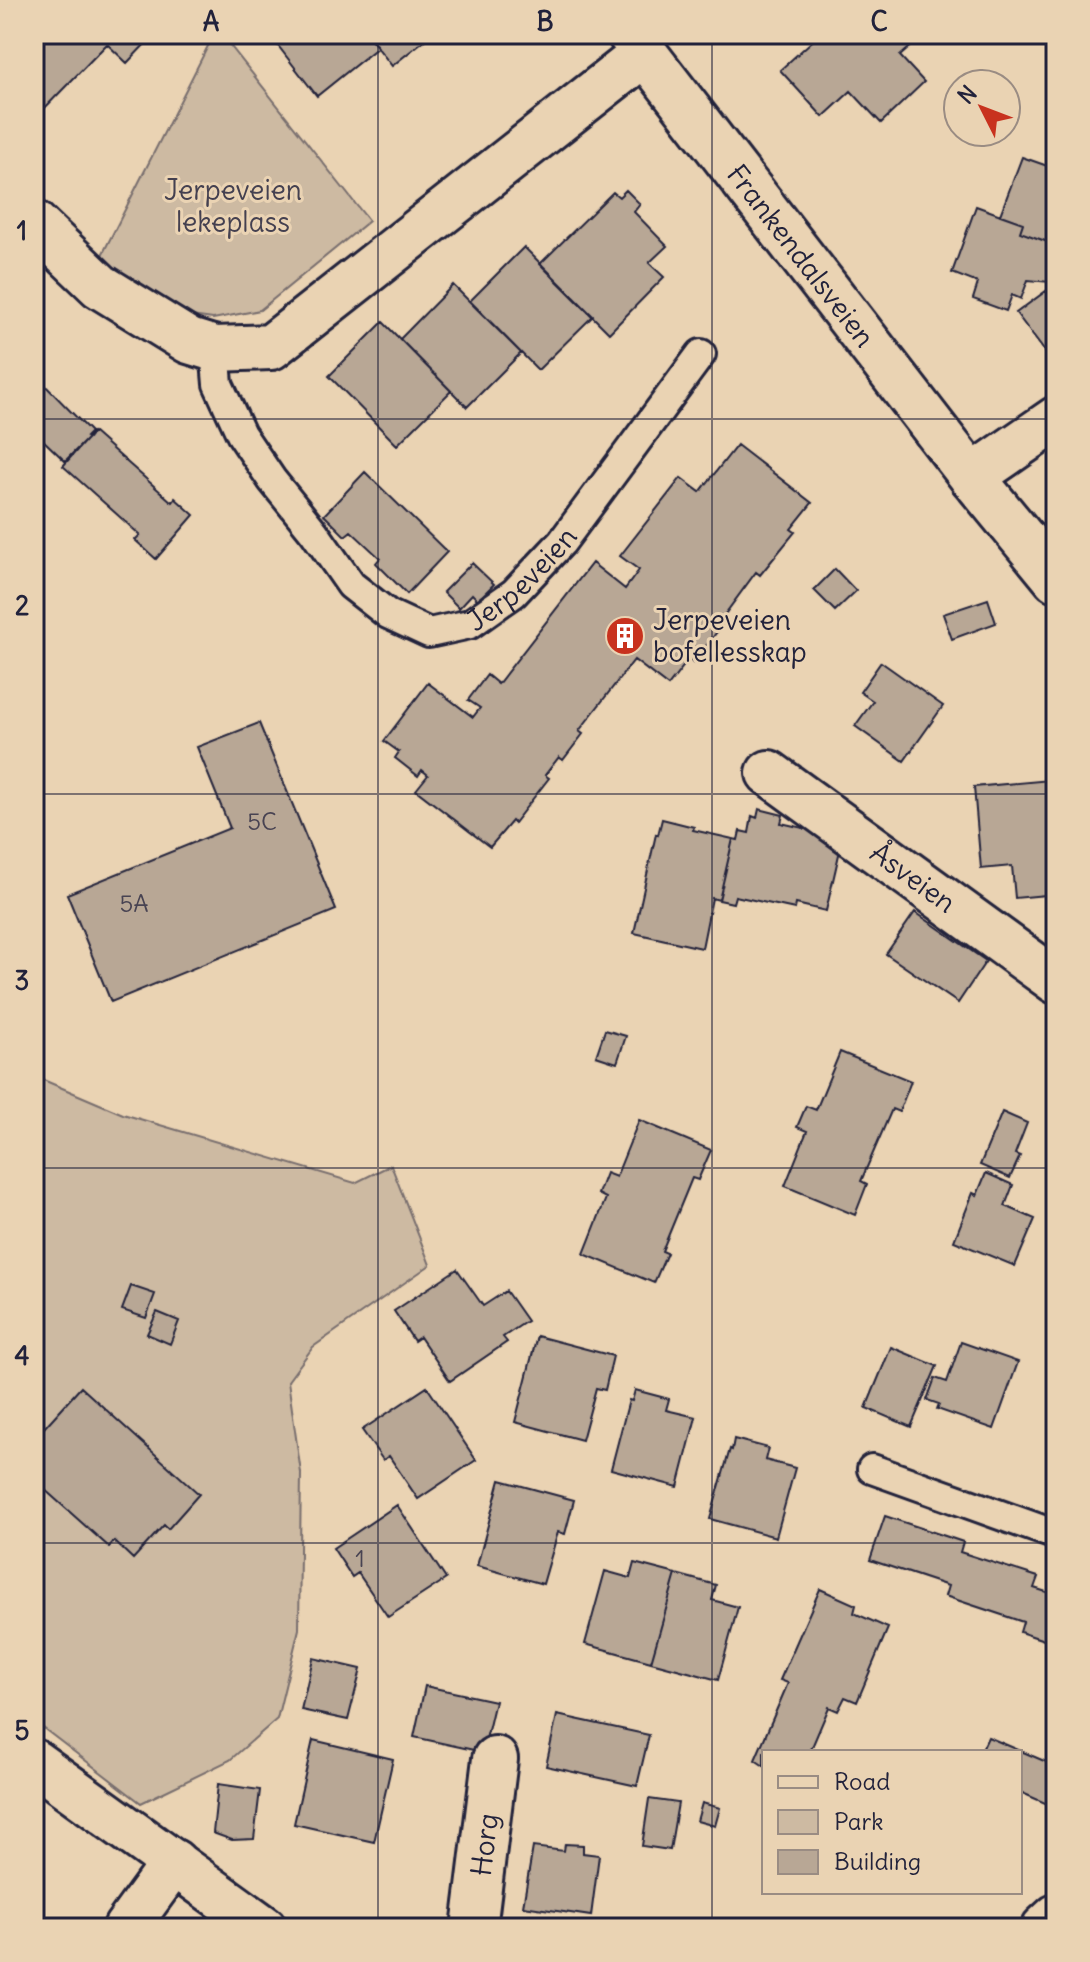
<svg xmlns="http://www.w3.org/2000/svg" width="1090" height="1962" font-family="Delius,sans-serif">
  <rect width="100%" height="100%" fill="#ead3b3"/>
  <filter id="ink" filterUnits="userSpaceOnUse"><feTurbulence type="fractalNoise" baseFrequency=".0125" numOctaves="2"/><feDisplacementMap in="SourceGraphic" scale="16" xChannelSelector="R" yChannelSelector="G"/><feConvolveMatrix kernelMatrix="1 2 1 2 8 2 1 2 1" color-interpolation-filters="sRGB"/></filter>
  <g filter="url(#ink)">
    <path fill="#cdbaa2" stroke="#786e6e" stroke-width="2" d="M214,34H221L369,221L260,310L213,319L184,315L154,304L100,259Z
      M34,1076L123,1114L355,1183L391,1165L430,1265L313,1347L288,1381L301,1473L299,1629L277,1719L230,1760L141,1803L34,1721Z"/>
    <path fill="#b8a795" stroke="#22223b" stroke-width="2" d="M34,34H140L148,41L127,63L107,44L36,117L34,115Z
      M269,34H367L378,47L317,96Z
      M367,34H432L392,66Z
      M820,34H925L900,56L924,82L881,123L851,91L823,117L780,70Z
      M1022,157L1056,169V245L1020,232L1023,223L1000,215Z
      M626,190L640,204L634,212L667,246L649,263L664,277L609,333L540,264L613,192L619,197Z
      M976,206L1023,223L1020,232L1054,244L1050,282L1028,280L1021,299L1012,295L1006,311L973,299L978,283L952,273Z
      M524,247L593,316L538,370L470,301Z
      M453,285L521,353L467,407L400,339Z
      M1046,291L1056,304V352L1049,357L1016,313Z
      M383,322L451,391L397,445L329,376Z
      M34,374L91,432L86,437L88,438L65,461L43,440L34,449Z
      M93,432L172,502L175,498L194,515L156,559L135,540L140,535L63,466Z
      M737,445L812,503L791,529L795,532L760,575L756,572L723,617L726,620L693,663L689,659L668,686L634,660L579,731L583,734L563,760L559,757L545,775L549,778L514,823L512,821L490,847L416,790L428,775L422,770L418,776L395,758L399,752L384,741L428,683L473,717L480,708L468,700L487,675L498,684L592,563L625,589L639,570L620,556L681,478L700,492Z
      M365,472L447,552L407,594L376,563L380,558L351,531L345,536L324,515Z
      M472,563L494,584L478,600L472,594L459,608L443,592Z
      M835,569L856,591L835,611L814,590Z
      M988,599L996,623L952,639L943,614Z
      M881,662L943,706L904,761L855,726L873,701L860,692Z
      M259,723L336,910L111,1002L67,894L230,828L197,747Z
      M1050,780L1053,813H1056V894L1015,898L1012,866L981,869L974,787Z
      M759,809L783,815L781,823L843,837L826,911L796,904L795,909L735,896L733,903L719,900L733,839L738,840L740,831L749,833L752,816L757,818Z
      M662,819L694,827L693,830L733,839L719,900L712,898L702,948L634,933L656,834L658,835Z
      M915,912L986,961L958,1003L886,954Z
      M605,1030L626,1036L617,1063L596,1056Z
      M840,1052L911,1081L899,1112L892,1109L861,1181L867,1184L855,1215L785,1186L807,1131L797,1127L806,1106L816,1110Z
      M1002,1112L1027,1123L1015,1154L1020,1156L1010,1178L980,1165Z
      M639,1120L711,1150L698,1180L692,1178L662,1251L667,1253L654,1283L584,1254L606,1198L598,1194L606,1173L616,1177Z
      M986,1173L1013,1185L1005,1206L1035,1219L1015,1266L954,1241L973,1193L977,1195Z
      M457,1269L483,1306L506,1291L527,1321L503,1337L507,1342L450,1381L420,1337L414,1341L394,1311Z
      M131,1286L155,1294L146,1318L122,1310Z
      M157,1312L179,1321L170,1344L147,1334Z
      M537,1336L613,1356L605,1390L596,1388L582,1440L515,1422Z
      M961,1342L1018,1362L994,1429L937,1409L939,1404L927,1400L935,1378L947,1382Z
      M891,1347L937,1366L911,1427L866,1408Z
      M81,1387L199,1494L168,1529L164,1525L133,1559L114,1541L109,1547L34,1480V1439Z
      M427,1387L476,1460L418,1499L389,1456L383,1460L362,1430Z
      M635,1390L669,1399L666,1410L696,1417L678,1487L611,1469L629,1400L632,1401Z
      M734,1439L768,1448L765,1460L795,1468L776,1537L710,1519L730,1449L732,1450Z
      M500,1480L574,1500L565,1534L558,1532L543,1584L477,1566Z
      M397,1505L446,1579L388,1617L358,1573L352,1577L333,1548Z
      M885,1516L963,1542L960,1552L1038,1577L1034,1588L1056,1595V1644L1020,1632L1023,1622L945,1596L948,1586L870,1560Z
      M634,1563L676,1574L651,1662L585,1644L605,1571L630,1578Z
      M676,1574L716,1585L712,1600L738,1607L718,1680L651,1662Z
      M820,1589L856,1605L854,1613L888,1628L857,1702L845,1697L838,1711L829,1707L810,1752H764V1766L755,1760L788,1683L780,1680Z
      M313,1658L361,1669L348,1720L301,1710Z
      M425,1686L495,1701L483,1752L414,1737Z
      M557,1715L649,1735L637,1786L546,1766Z
      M988,1737L1056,1766V1797L1052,1806L1020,1792V1752H981Z
      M313,1740L393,1759L374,1842L294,1824Z
      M218,1784L260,1790L254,1839L232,1840L213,1833Z
      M649,1799L678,1803L670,1850L642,1846Z
      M702,1803L720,1808L715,1826L697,1821Z
      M565,1844L583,1845V1853L599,1855L591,1916L523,1906L533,1847L564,1851Z"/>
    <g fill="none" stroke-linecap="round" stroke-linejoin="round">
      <defs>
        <g id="lane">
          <path id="s1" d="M215,349L218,384L241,434L272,480L314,532L351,585L388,614L429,633L470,624L514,593L562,542L701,354"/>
          <path d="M872,1469L1056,1535"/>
        </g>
        <g id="street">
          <path d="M34,223L100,286L189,341L215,349L271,347L645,53"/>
          <path d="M972,477L1056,419"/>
          <path id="s2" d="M769,773L1056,981"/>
          <path d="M34,1762L264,1928"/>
          <path d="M126,1928L174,1862"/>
          <path id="s3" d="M474,1928L495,1759"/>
          <path d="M1044,1928L1056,1917"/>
        </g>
        <g id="secondary">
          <path id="s4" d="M630,34L972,477L1056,579"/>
        </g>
      </defs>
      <use href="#lane" stroke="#22223b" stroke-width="34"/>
      <use href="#street" stroke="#22223b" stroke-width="50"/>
      <use href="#secondary" stroke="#22223b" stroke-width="50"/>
      <use href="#lane" stroke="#ead3b3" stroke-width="28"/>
      <use href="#street" stroke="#ead3b3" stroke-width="44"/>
      <use href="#secondary" stroke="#ead3b3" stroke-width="44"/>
    </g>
  </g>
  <path fill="none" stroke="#22223b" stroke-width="2" stroke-opacity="0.55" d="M378,34V1928M712,34V1928M34,419H1056M34,794H1056M34,1168H1056M34,1543H1056"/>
  <defs>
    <symbol id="building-disc" viewBox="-11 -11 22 22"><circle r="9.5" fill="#c8321e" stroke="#ead3b3"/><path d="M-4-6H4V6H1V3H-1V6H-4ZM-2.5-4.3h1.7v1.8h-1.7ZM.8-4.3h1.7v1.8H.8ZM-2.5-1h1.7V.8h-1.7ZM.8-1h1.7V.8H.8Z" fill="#fff"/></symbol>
  </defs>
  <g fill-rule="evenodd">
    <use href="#building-disc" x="603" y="614" width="44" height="44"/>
  </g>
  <g text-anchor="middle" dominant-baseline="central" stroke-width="6" stroke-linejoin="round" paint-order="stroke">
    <g font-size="24" fill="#484352">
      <text x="262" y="821">5C</text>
      <text x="134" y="903">5A</text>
      <text x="360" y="1558">1</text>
    </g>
    <g font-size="28" fill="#444050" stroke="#ead3b3">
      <text x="233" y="190">Jerpeveien<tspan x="233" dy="32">lekeplass</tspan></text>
    </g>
    <g font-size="28" fill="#22223b" stroke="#ead3b3">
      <text stroke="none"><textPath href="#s4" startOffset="280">Frankendalsveien</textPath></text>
      <text stroke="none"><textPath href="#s1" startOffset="480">Jerpeveien</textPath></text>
      <text stroke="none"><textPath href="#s2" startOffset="178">Åsveien</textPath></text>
      <text stroke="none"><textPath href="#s3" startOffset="84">Horg</textPath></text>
    </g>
    <g font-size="28" fill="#22223b" stroke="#ead3b3" text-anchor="start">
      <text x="653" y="620">Jerpeveien<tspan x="653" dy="32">bofellesskap</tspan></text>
    </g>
  </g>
  <rect width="1090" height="1962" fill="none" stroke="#ead3b3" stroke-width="88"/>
  <rect x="762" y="1750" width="260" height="144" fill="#ead3b3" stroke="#9a8c83" stroke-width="2"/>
  <rect x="778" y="1776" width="40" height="12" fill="#ead3b3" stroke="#9a8c83" stroke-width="2"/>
  <text x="834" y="1790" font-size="24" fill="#22223b">Road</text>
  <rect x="778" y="1810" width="40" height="24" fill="#cdbaa2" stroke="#9a8c83" stroke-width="2"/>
  <text x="834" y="1830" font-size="24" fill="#22223b">Park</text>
  <rect x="778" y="1850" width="40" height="24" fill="#b8a795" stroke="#9a8c83" stroke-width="2"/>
  <text x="834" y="1870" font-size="24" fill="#22223b">Building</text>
  <g transform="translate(982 108) rotate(312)"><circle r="38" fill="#ead3b3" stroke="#9a8c83" stroke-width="2"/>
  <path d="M0-6L14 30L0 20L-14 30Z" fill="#c8321e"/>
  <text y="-12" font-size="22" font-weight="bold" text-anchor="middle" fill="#22223b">N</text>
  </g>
  <rect x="44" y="44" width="1002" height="1874" fill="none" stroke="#22223b" stroke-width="3"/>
  <g font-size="26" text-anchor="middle" font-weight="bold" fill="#22223b">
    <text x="211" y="31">A</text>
    <text x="545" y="31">B</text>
    <text x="879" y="31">C</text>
    <text x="22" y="240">1</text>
    <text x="22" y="615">2</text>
    <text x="22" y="990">3</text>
    <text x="22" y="1365">4</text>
    <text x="22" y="1740">5</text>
  </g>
</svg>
